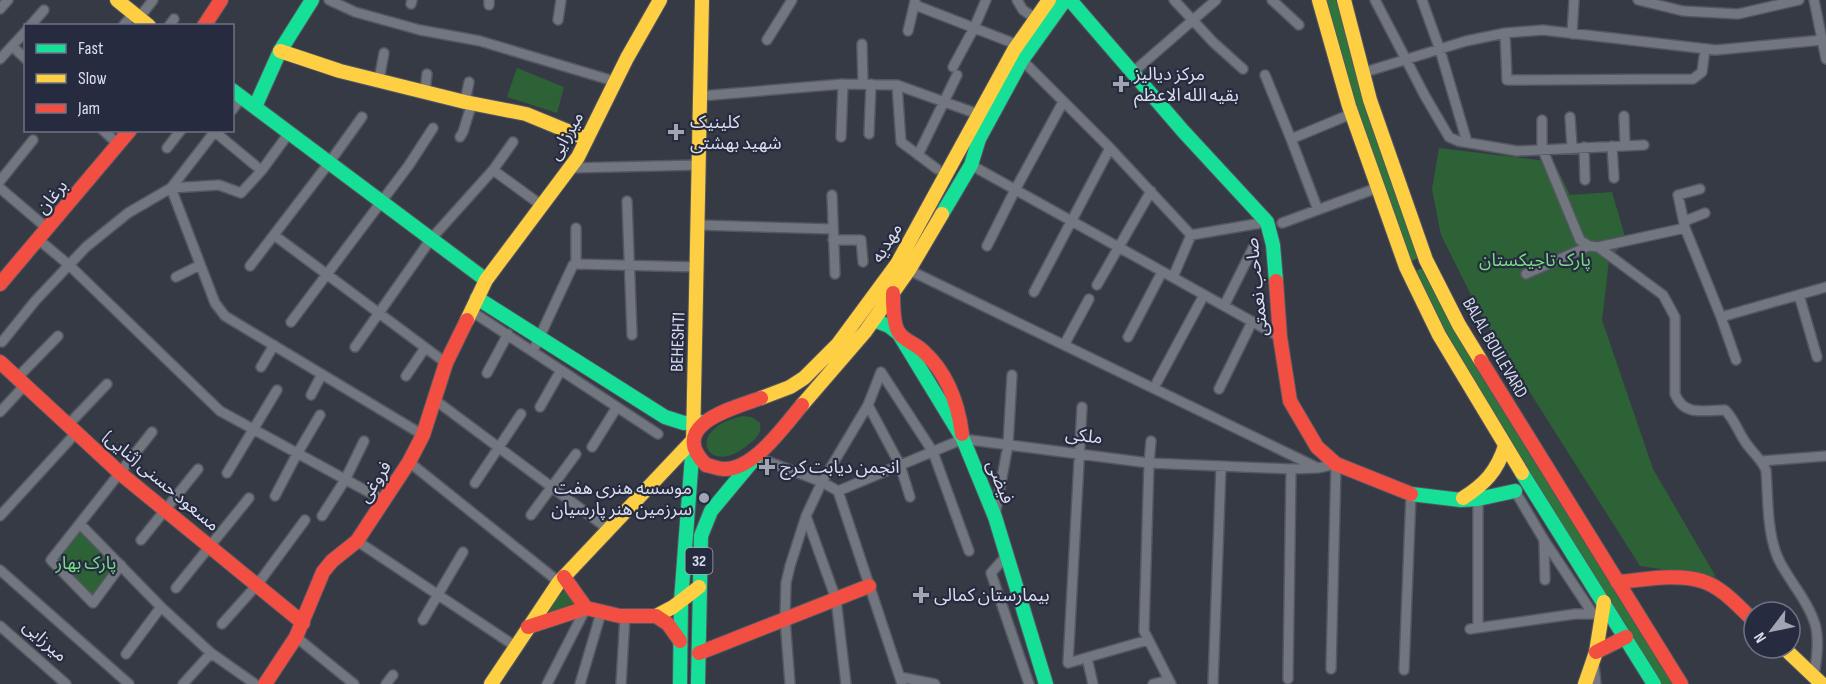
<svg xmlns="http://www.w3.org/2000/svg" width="1826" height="684" font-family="'Sofia Sans Condensed','Noto Sans Arabic',sans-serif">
  <rect width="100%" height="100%" fill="#363a45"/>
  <path fill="#2d6236" d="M517,68L564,87L557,113L507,97Z
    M1439,148L1554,162L1570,195L1612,192L1626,240L1609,260L1602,320L1653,469L1716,577L1640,566L1481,315L1441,235L1432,189Z
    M742,416L752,417L760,423C762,432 757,438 750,443C709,481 681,430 742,416Z
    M81,529L116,566L93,597L56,560Z
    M567,587L581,604L545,613Z"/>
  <path fill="#2f753b" d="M1325,0H1338L1350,49L1421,257L1409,262L1350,95Z
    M1426,266L1676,684H1659L1590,568L1478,391L1443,332L1414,272Z"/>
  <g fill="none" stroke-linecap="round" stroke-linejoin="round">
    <defs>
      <path id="street" d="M329,0L355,12L420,30L480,41L617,82
        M1017,0L1023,10L1036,19
        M1174,0L1213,42L1243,69
        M1272,0L1299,25
        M1375,0L1425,96L1449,137L1458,141L1517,151L1644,145
        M1422,0L1440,50L1467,142
        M1638,0L1683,11L1738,14L1799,0
        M1814,0L1826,59
        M411,4L412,0
        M489,5V0
        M915,5L1018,45
        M0,9L8,0
        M139,18L153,0
        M558,20L561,0
        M30,26L44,10
        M123,26L134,13
        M169,26L174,19
        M908,31L915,1
        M1505,33L1507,80L1693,79L1702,72L1705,49
        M1572,34L1574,0
        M767,40L792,0
        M862,44L863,84
        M12,46L26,59
        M0,59L26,31
        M1022,60L1110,148L1191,235L1267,222
        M953,67L974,28L986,0
        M1132,73L1216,0
        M1362,73L1466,41L1505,33L1543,30L1716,50L1822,40
        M1265,75L1291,139L1351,114
        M379,80L384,53
        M897,85L901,142L937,169
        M425,91L427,74
        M701,96L843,84L897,85L978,114
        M465,102L469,82
        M232,110L242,97
        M1624,116L1625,146
        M1570,117L1572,147
        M1542,120V148L1580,240L1589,246L1598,247L1685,228
        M103,130L119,145
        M215,132L256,166
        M869,134L871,84
        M460,137L463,132L472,103
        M841,137L843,84
        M1291,139L1318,210
        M1612,146L1614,178
        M1584,147L1585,180
        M167,148L181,130
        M918,155L957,75
        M971,165L1280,337
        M569,168L699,165
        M493,170L541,205
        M0,181L33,140
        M0,188L48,229
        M171,188L215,303L225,316L423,435
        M171,188L219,185L241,193L262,170L289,133
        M1700,189L1678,195L1685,228L1721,317L1736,360
        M832,195L835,274
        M627,201L632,335
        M1685,221L1705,213
        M1282,223L1377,188
        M698,225L833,229
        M576,228V264
        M274,235L446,363
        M39,240L69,265L220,411L385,501
        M833,240H861L863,262
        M987,246L1015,190L1063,102
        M1598,247L1663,295L1675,317V394C1684,417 1704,410 1725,410C1735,420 1738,432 1746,443C1753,453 1761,459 1766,470C1768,497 1767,528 1776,553C1780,565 1788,575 1794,585C1819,621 1821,633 1814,676
        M250,266L329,163L362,117
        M909,270L1316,467
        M1526,274L1589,246
        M176,277L200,265
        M1173,277L1191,235
        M1097,285L1151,191
        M1034,292L1110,148
        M1799,295L1817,357
        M1224,306L1253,248
        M471,311L658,434
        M1721,317L1826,287
        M291,322L409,165L433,128
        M1128,337L1162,272
        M2,342L35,301L86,247L128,213L171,188L216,130
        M1064,345L1089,299
        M355,347L431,239L493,170L513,142
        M533,351L573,265L576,264L697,267
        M261,367L274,345
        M881,372L933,452L969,551
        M487,373L508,334
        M406,376L425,348
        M17,378L58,336
        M1157,382L1204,295
        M1219,389L1252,322
        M311,395L322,374
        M435,400L608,529
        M868,405L900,465L910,497
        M540,407L561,370
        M1082,407L1068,663L1148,640
        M0,412L25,385
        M68,425L107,384
        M1151,441L1149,463L1144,631L1171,684
        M592,447L617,407
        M756,457L822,482L838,491
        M1762,461L1826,456
        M409,462L559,582
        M227,473L277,390
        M475,483L521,414
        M838,491L963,439L1149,463L1291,469L1318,468L1336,464L1331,669
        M838,491L902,684
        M1515,491L1544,540L1593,614
        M275,496L297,454L320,415
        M1478,499V628
        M531,515L576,454
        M995,515L1008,445L1012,375
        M0,516L76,433
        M322,516L345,480L364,441
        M806,516L836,599L846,684
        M80,524L161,607L211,653L255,684
        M141,540L198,469
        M357,541L515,646
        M1544,541L1545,580
        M1007,555L991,573L1029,684
        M121,565L93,603L51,560L152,432
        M0,570L129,684
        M176,588L249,498
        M423,620L463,552
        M222,624L257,585L305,520
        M0,626L66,684
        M1470,629L1575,614H1596
        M296,637L354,684
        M126,654L161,607
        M1087,658L1093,684
        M1594,665L1596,684
        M1404,670L1411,494
        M900,677L935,684
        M1288,679L1291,469
        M183,684L211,653
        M386,684L393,675
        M547,684L586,608
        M580,684L601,613
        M621,684L625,616
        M790,684L785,619L786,583L790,566L806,516L822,482L868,405L881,372
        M1153,684L1169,680
        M1213,684L1221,466"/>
      <path id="fast" d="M1070,0L1183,131L1267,222L1273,245L1276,281
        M232,90L486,280
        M255,107L280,51L312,0
        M942,214L971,165L979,139L1022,60L1065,0
        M477,298L665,417L684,423L703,422
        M874,320L889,326L899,334L963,439L995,517L1046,684
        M1522,473L1654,684
        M1411,494L1461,500L1478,499L1515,491
        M680,684L681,601L693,443
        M698,684L701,536L711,511L756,457"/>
      <path id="slow" d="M117,0L149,26
        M1319,0L1349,106L1406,267L1439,335L1522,473
        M1344,0L1370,100L1426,260L1459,325L1481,361
        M280,51L340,71L465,102L526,114L587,139
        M467,320L486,280L578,157L627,58L660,0
        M761,398L790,387L804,378L838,344L897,264L1014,50L1049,0
        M802,405L865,332L909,270L942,214
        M693,443L702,0
        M1463,498C1485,484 1497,471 1505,446
        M656,616L673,607L699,587
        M1784,648L1822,684
        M491,684L559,582L693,440
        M1585,684L1596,652L1604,602"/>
      <path id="jam" d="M204,26L221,0
        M1276,281L1280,337L1290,401L1317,447L1336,464L1411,494
        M0,284L130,130
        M893,293C893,303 893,327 900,334C905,341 916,344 923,351C946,372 958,403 962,434
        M1481,361L1681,684
        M0,362L121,474L303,623
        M761,398C733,408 666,425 706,465C712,466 718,469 724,469C754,470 784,426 802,405
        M564,577L586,608L620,616H656L668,624L680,641
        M1617,582C1643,580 1676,573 1702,581C1722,587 1739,607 1754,621
        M528,627L586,608
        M1596,652L1626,637
        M699,653L869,586
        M265,684L296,637L323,572L332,561L357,541L409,462L423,435L446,363L467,320"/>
    </defs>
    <use href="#street" stroke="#545762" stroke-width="12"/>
    <use href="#fast" stroke="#545762" stroke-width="16"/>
    <use href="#slow" stroke="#545762" stroke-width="16"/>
    <use href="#jam" stroke="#545762" stroke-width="16"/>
    <use href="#street" stroke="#72767f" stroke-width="9"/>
    <use href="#fast" stroke="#16e098" stroke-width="14"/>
    <use href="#slow" stroke="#ffcf43" stroke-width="14"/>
    <use href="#jam" stroke="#f24e42" stroke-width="14"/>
  </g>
  <g fill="#a1a5b2" stroke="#262b40" stroke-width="2">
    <path d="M1118 75h6v6h6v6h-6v6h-6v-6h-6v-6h6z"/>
    <path d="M673 123h6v6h6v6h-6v6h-6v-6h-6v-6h6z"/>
    <path d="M764 458h6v6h6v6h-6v6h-6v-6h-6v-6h6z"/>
    <circle cx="704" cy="498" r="6"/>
    <path d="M918 586h6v6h6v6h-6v6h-6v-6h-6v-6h6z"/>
  </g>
  <g text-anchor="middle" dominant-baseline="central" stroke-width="4.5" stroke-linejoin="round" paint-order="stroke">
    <rect fill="#262b40" stroke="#a4a8b8" stroke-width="1.5" x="685.5" y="548" width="27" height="26" rx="4.5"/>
    <g font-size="16" font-weight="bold" fill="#dadeec">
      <text x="699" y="561">32</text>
    </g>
    <g font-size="18" fill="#dadeec" stroke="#262b40" text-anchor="start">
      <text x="1134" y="74">مرکز دیالیز<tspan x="1134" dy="21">بقیه الله الاعظم</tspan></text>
      <text x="690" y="122">کلینیک<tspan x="690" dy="21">شهید بهشتی</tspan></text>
      <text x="780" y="467">انجمن دیابت کرج</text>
      <text x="692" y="488" text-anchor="end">موسسه هنری هفت<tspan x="692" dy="21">سرزمین هنر پارسیان</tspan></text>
      <text x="934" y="595">بیمارستان کمالی</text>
    </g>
    <g font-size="18" fill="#dadeec" stroke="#262b40">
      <text transform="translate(566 136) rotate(-60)">میرزایی</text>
      <text transform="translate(52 197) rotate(-50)">برغان</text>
      <text transform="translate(887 243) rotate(-59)">مهدیه</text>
      <text transform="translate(1257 287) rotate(-96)">صاحب نعمتی</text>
      <text transform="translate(678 342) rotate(-88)">BEHESHTI</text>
      <text transform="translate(1495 348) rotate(60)">BALAL BOULEVARD</text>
      <text transform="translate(1084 436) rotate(7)">ملکی</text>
      <text transform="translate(161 481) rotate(40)">مسعود حسنی (ثنایی)</text>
      <text transform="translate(375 482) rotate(-57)">فروغی</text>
      <text transform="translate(1000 482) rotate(68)">فیضی</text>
      <text transform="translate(45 641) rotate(42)">میرزایی</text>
    </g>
    <g font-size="18" fill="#78de83" stroke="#262b40">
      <text x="1535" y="260">پارک تاجیکستان</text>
      <text x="86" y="563">پارک‌ بهار</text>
    </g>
  </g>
  <rect x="24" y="24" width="210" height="108" fill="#262b40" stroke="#6e7385" stroke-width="1.5"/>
  <rect x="36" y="44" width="30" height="9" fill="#16e098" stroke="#6e7385" stroke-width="1.5"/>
  <text x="78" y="54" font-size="18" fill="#dadeec">Fast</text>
  <rect x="36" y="74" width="30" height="9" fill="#ffcf43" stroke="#6e7385" stroke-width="1.5"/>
  <text x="78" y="84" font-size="18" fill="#dadeec">Slow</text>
  <rect x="36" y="104" width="30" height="9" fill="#f24e42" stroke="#6e7385" stroke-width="1.5"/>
  <text x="78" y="114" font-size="18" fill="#dadeec">Jam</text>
  <g transform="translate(1772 630) rotate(238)"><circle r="28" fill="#262b40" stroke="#6e7385" stroke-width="1.5"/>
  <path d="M0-4.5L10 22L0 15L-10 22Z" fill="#a1a5b2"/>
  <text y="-9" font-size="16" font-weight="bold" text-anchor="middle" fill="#dadeec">N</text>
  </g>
</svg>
